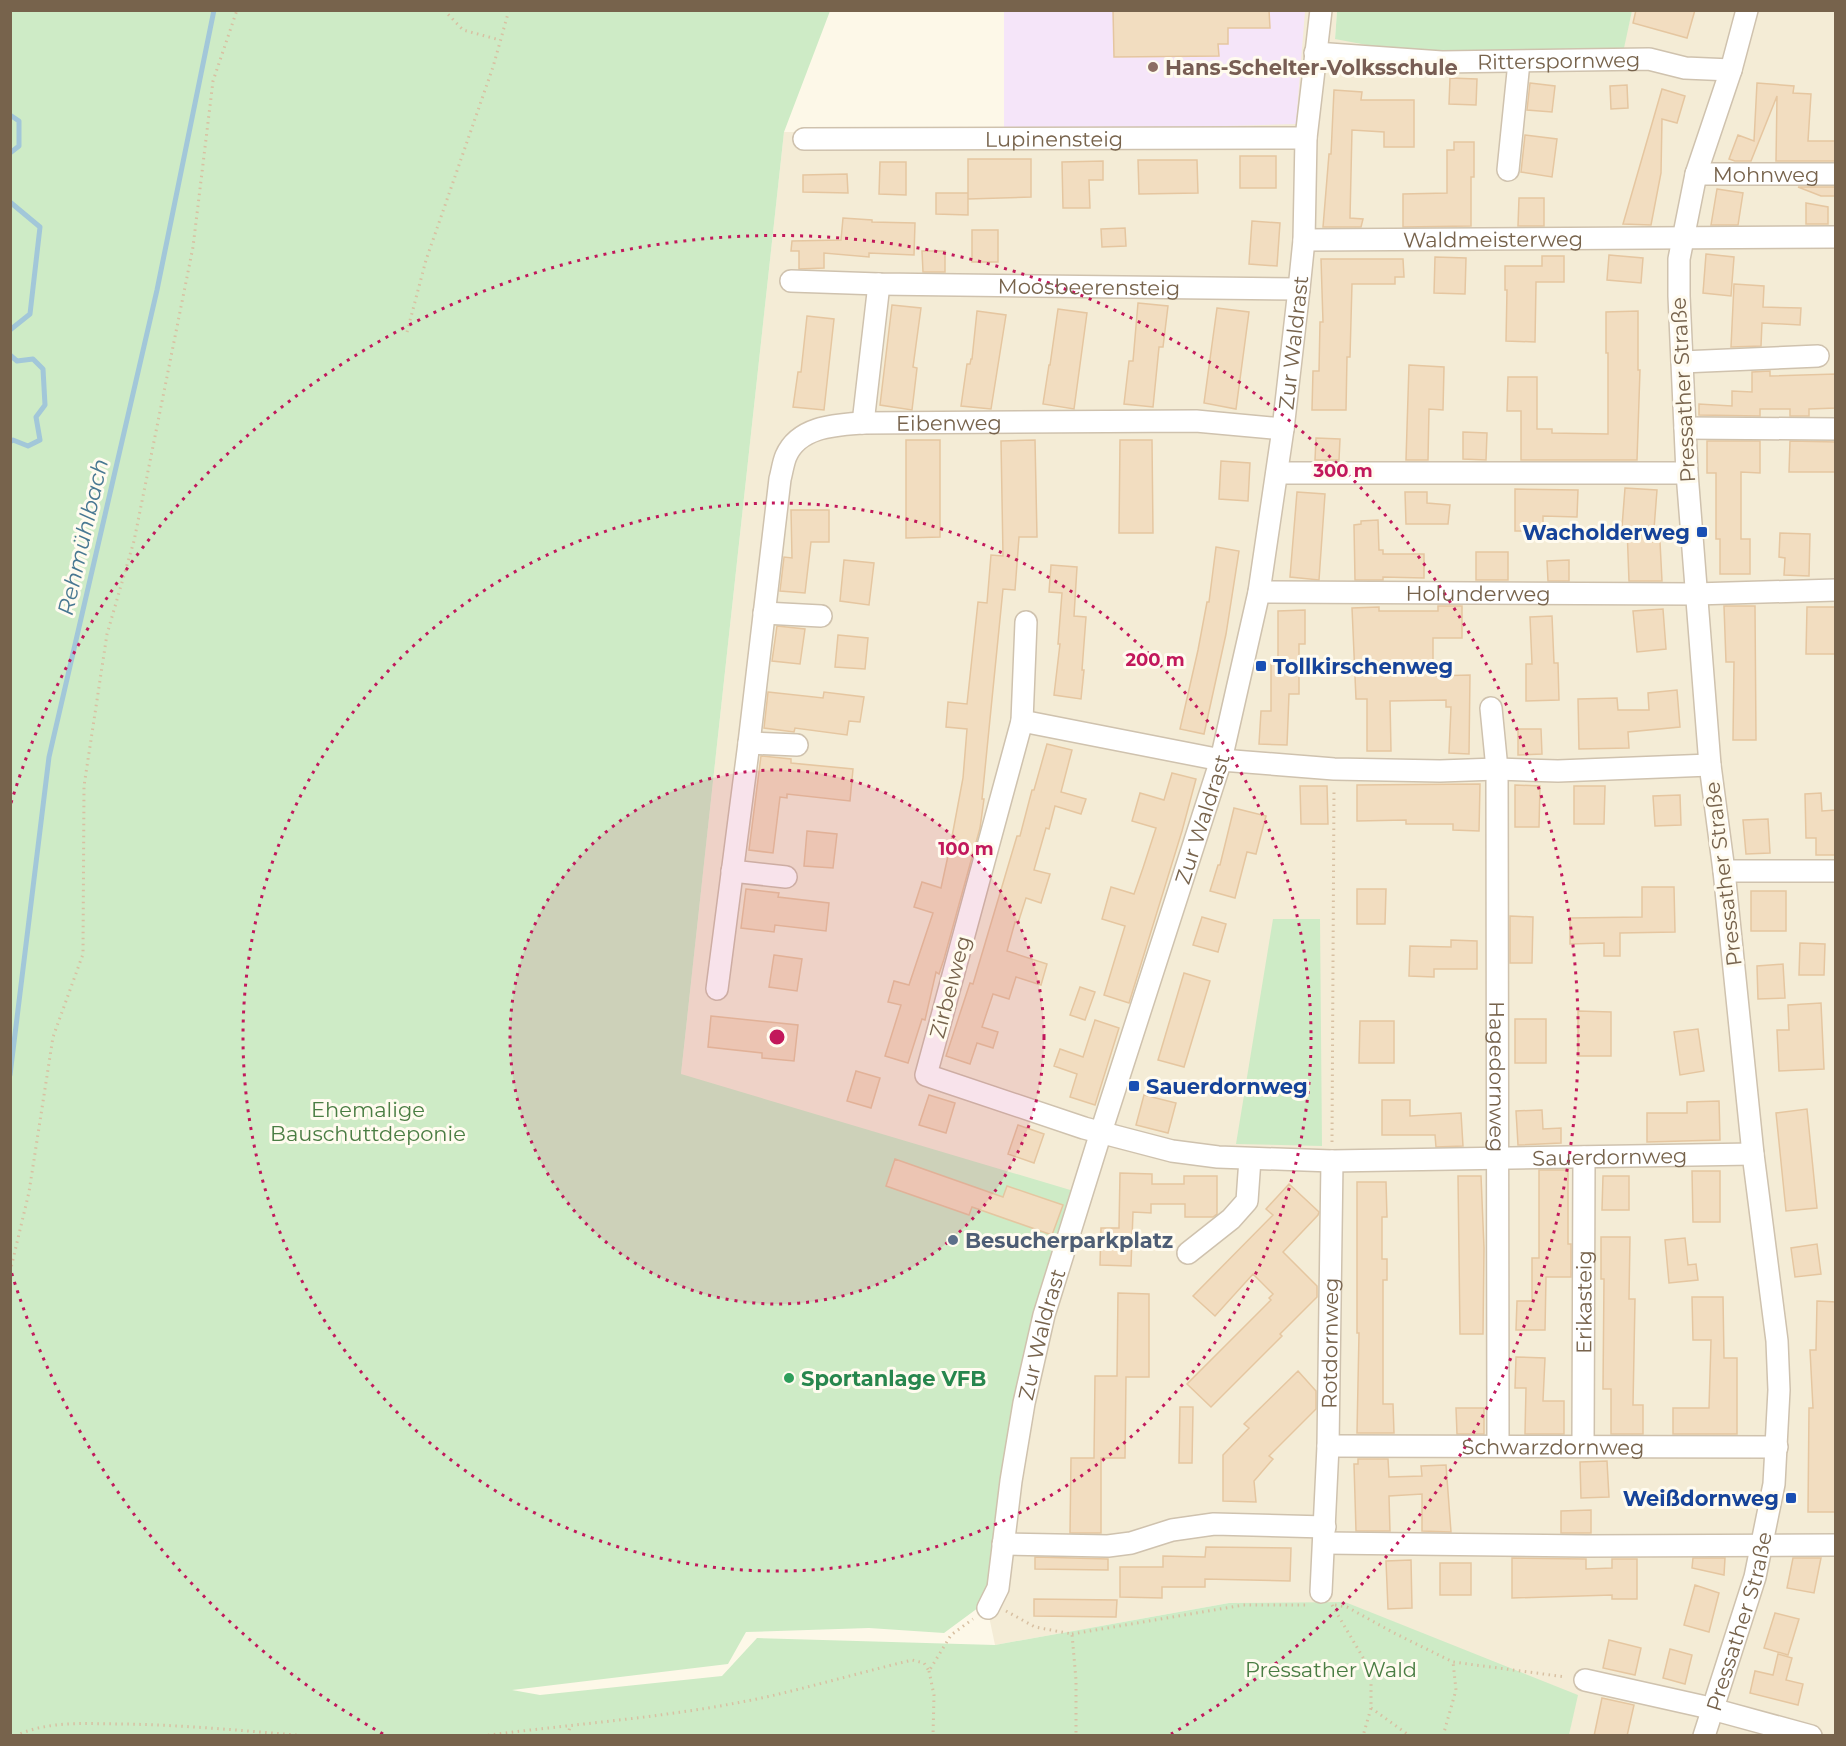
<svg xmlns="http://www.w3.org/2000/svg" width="1846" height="1746" font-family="Montserrat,sans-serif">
  <rect width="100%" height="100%" fill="#fdf8e8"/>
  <path fill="#f4ecd6" d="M1004,11H1337L1335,38L1623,48L1632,11H1835V1735H1569L1577,1695L1229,1603L995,1645L986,1602L681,1074L784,132H1004Z"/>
  <path fill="#f5e5f9" d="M1004,11H1305L1296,124L1004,132Z"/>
  <path fill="#ceebc6" d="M11,11H830L784,132L681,1074L1077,1192L986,1602L944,1633L869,1628L746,1632L728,1664L512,1690L540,1695L722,1676L757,1638L995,1645L1229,1603L1345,1602L1578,1695L1569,1735L11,1736Z
    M1337,11H1632L1624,48L1464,55L1399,51L1335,39Z
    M1273,919H1320L1322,1146L1236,1144Z"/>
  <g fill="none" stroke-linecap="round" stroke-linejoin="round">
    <path stroke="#a2c7d9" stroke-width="5" d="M10,115L19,121V146L10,153
      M10,202L40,227L30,314L10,330
      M10,355L17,361L33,359L43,369L45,405L36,417L40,440L28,446L13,440L10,442
      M10,1075L49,757L157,290L214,10"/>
  </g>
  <path fill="#f2ddc0" stroke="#e5c6a0" stroke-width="1.5" d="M1113,10H1269L1270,28H1228V44H1218L1219,56L1114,57Z
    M1636,10H1695L1687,38L1633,23Z
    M1450,78L1477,79L1476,105L1449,104Z
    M1530,83L1555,86L1552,112L1527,110Z
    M1757,83L1794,86L1793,93L1811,94L1808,141H1836V161H1776L1777,96L1751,161H1735L1729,159L1738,135L1754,141Z
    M1627,85L1628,108L1611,109L1610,86Z
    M1662,89L1685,96L1677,123L1662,119L1661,173L1651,225L1623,224Z
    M1334,90L1362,92L1361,100H1414V147H1384V132L1352,130L1350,218L1363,219L1361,227H1323L1329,154H1331Z
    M1525,135L1557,139L1552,177L1521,172Z
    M1454,142H1474V177H1471V226L1403,227V194L1447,193V150H1454Z
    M1240,156H1276V188H1240Z
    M968,159H1031V197L968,199Z
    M1138,160H1197L1198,193L1139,194Z
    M1103,161V180H1089L1090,208H1063L1062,162Z
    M880,162H906V195L879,194Z
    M847,174L848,193L803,192V175Z
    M1798,187H1836V196H1821Z
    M1717,189L1743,193L1738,225H1711Z
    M936,193H968V215L936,214Z
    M1519,198H1544V226H1518Z
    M1806,203L1828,207V224H1806Z
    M843,218L872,220V222L915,223L914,255L869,253V257L824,253V268L799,269V251H791L792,241L841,240Z
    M1252,221L1280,223L1277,266L1249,264Z
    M1125,228L1126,246L1102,247L1101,229Z
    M972,230H998V262H972Z
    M922,251H945V272H923Z
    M1706,254L1734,257L1731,296L1703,293Z
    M1609,255L1643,258L1641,283L1607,280Z
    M1542,256H1564V282H1536L1535,342L1506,341L1507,290H1505V266H1542Z
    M1435,257L1466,258L1465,294L1434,293Z
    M1321,259H1403L1404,277H1395V284H1352L1350,357H1347L1346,410H1312L1313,371H1319L1320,322H1323Z
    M1734,284L1764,286L1763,307L1801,308L1800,325L1762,323L1761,346L1731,347Z
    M1138,303L1168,306L1163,347H1159L1153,407L1124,404L1129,361H1133Z
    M892,305L921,308L913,367L917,368L912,410L880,405Z
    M1217,308L1249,312L1236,409L1204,403Z
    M1058,309L1087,313L1074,409L1043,404L1049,365H1050Z
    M977,311L1006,315L991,409L961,406L967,364H970L971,359H972Z
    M1638,311V370H1640L1637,460H1521V411H1507L1508,377H1537V429H1552V433L1608,434V353H1606V312Z
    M807,316L834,319L824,410L793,407L798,372H801Z
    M1409,365L1444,367L1443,410L1429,409L1428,460H1406Z
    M1770,371V376L1836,374V408L1809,409V416H1790V409H1760V416L1699,415V404L1732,406V391L1752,392V372Z
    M1463,432L1487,433L1486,460L1463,459Z
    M1316,438L1340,439L1339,460H1315Z
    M906,440H940V537L906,538Z
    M1035,440L1037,537H1019L1015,590L1003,589L982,799H984L980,828L944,959L939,974L936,972L925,1020L922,1019L908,1063L885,1056L901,1005L888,1002L894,981L909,985L933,913L914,907L922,882L941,888L951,842L963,778L967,729L946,727L948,702L967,704L978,602L987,603L991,555L1003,556L1001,441Z
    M1120,440H1152L1153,533H1119Z
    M1707,441H1760V473L1741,472V539H1750V574H1720V539H1716V473H1707Z
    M1790,441L1836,442V472H1789Z
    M1221,461L1250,463L1248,501L1219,499Z
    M1625,488L1657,490L1653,542H1660L1662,581H1629L1627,527H1622Z
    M1515,489L1578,490L1577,517L1543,516V531H1515Z
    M1297,492L1325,494L1319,580L1290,577Z
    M1405,492H1427V503L1450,505L1448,524H1406Z
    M791,510H829V542H811L805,593L780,591L784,557L792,558Z
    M1378,520L1379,550H1383V554H1424V578L1383,577V580H1355L1354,525L1361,524V521Z
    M1780,533L1810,534L1809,576L1784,575L1785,558L1779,557Z
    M1216,547L1239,551L1226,634L1204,734L1180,729L1198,650L1207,602H1209Z
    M1476,552H1508V580H1476Z
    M844,560L874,563L869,605L840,601Z
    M1569,560V581H1548L1547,561Z
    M1051,565L1077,567L1074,616L1086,617L1082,670H1084L1081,699L1054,695L1060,644H1058L1062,593L1049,592Z
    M1438,606H1462V638H1433V676L1470,675L1469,754L1449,753L1451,707H1446V700L1390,701L1391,751H1367V699H1356L1352,608L1379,607V611H1438Z
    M1724,606H1755L1756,740H1733L1734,662H1726Z
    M1807,607H1836V654H1806Z
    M1663,609L1666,649L1637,652L1633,611Z
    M1305,610V644H1299V694H1289L1287,745L1259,744L1261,711H1271V661H1278V611Z
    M1552,616L1554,663H1558L1559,700L1526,701V664H1532L1530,617Z
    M777,626L805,629L800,664L772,661Z
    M838,635L868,638L865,669L835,667Z
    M1677,690L1680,727L1628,732L1629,748L1579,749L1578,699L1617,698L1618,710H1649L1648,693Z
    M768,692L823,698L824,692L864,697L860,722L849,721L847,735L795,728L794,732L764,728Z
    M1518,729H1541L1542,754L1518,755Z
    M1047,744L1072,750L1061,792L1086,799L1081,814L1055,806L1049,829L1046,828L1034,870L1050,874L1041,903L1026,898L1018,923L1015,922L1007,951L1047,964L1041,985L1016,977L1009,999L993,994L982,1027L998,1032L993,1048L977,1043L970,1064L946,1056L970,983L973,984L1017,836H1020L1032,790H1034Z
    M761,756L791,759V763L853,769L850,801L787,794V798L780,797L773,853L749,850Z
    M1172,773L1196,779L1182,831L1129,1003L1104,995L1125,926L1102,919L1111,887L1134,894L1143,868L1156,828L1132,821L1140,793L1164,800Z
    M1480,784L1479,831L1453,830V824H1406V820L1357,821V785Z
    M1515,785L1540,786L1539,827H1515Z
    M1300,786H1327L1328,824H1301Z
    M1574,786H1605L1604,824H1574Z
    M1821,793L1822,811L1836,810V855H1816V838H1806L1805,794Z
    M1680,795L1681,825L1655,826L1653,796Z
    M1234,808L1266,816L1256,854L1247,852L1235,898L1210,891L1218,865H1220Z
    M1768,819L1770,853L1746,854L1743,820Z
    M807,831L837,834L833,868L804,866Z
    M1642,887H1674L1675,932L1620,933V956H1604V943L1570,944V918L1642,917Z
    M746,889L779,893L778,897L829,903L826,931L775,925L774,932L741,928Z
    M1357,889H1386L1385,924H1357Z
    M1751,891H1786V931H1751Z
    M1510,916L1533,917L1532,963H1510Z
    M1202,917L1226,924L1218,952L1193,945Z
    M1451,940L1477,941V969H1434V977L1409,976L1410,946L1451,947Z
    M1800,943L1825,944L1824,975H1799Z
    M774,955L802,959L797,991L769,987Z
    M1783,964L1785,998L1758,999L1757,966Z
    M1184,973L1210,981L1184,1067L1158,1060Z
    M1080,987L1095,992L1085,1020L1070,1015Z
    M1821,1003L1824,1069L1779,1071L1777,1030H1789L1788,1005Z
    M1578,1011L1611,1012V1056H1578Z
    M711,1016L798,1025L794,1061L762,1058V1053L708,1047Z
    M1515,1019H1546V1063H1515Z
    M1095,1020L1119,1028L1095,1105L1070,1097L1077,1074L1054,1066L1060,1049L1083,1057Z
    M1360,1021H1394V1063H1359Z
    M1698,1029L1704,1071L1680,1075L1674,1032Z
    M856,1071L880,1078L871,1108L847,1101Z
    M929,1095L955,1103L946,1133L919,1125Z
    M1144,1095L1176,1103L1168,1133L1136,1125Z
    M1382,1100H1410V1116L1461,1113L1463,1146L1436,1147L1435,1135H1382Z
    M1719,1101L1720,1140L1647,1142V1113H1687V1102Z
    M1807,1109L1817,1208L1786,1211L1776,1113Z
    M1542,1110L1543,1129L1561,1128V1143L1518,1145L1516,1111Z
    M1018,1125L1044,1134L1034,1163L1008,1154Z
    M895,1159L1003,1197L1007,1186L1063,1205L1052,1235L972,1207L969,1215L886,1186Z
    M1539,1170H1568V1244H1571V1277H1546L1545,1330H1516L1517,1301H1532V1258H1539Z
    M1692,1171H1720V1222H1693Z
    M1120,1173L1152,1174V1184H1184V1176H1217V1214L1213,1217H1185V1204H1151V1213L1133,1212L1131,1266L1100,1265L1101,1228H1119Z
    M1458,1176H1481L1484,1248L1483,1334H1460Z
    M1603,1176H1629V1210H1602Z
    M1357,1182H1386L1387,1217H1382V1259H1387V1280H1383V1404H1393L1394,1433H1357L1359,1333H1357Z
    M1289,1184L1319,1212L1318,1215L1283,1252L1317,1286V1297L1280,1334L1282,1336L1211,1407L1187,1384L1271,1300L1269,1298L1273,1294L1253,1274L1215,1316L1193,1296L1273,1215L1266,1209Z
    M1601,1237H1630L1629,1299H1635L1633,1405H1643V1434H1611V1389H1603L1604,1279H1601Z
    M1685,1238L1688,1265L1696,1264L1698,1280L1669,1283L1665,1240Z
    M1817,1244L1821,1274L1795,1277L1791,1248Z
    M1118,1293L1149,1294V1377H1126L1125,1458H1101V1533H1070L1071,1458H1094L1095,1376H1117Z
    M1692,1297H1723L1724,1358H1737V1434H1673V1408H1709L1711,1340H1693Z
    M1817,1301L1836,1302V1512H1808L1809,1408H1813L1810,1350H1816Z
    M1516,1357L1545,1358L1543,1401H1564V1434H1525L1526,1388H1515Z
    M1298,1371L1316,1391V1409L1269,1456L1273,1459L1254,1481L1256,1502L1223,1501V1455L1249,1428L1244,1424Z
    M1180,1407H1193L1192,1463H1179Z
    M1456,1408H1484V1434H1457Z
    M1358,1459H1388L1389,1477L1422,1476L1421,1466L1446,1465L1451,1532L1422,1531V1494L1389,1496L1390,1531H1356L1354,1464H1358Z
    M1607,1461L1609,1497L1581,1498L1580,1462Z
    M1591,1510V1533H1561V1511Z
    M1206,1547L1291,1548L1290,1581L1205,1579V1587H1162V1598L1120,1597V1567H1163V1556L1205,1557Z
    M1035,1557L1108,1559V1570L1035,1569Z
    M1512,1558L1586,1559V1569L1612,1568V1559H1637V1599H1612V1595L1512,1598Z
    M1693,1558H1725L1724,1575L1692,1568Z
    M1793,1558H1821L1814,1593L1787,1588Z
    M1411,1560L1412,1608L1388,1609L1386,1561Z
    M1440,1563H1471V1595H1440Z
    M1695,1585L1719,1593L1709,1632L1684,1625Z
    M1034,1599L1117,1600L1116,1617L1034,1616Z
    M1775,1613L1799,1619L1788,1655L1764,1648Z
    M1609,1640L1641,1648L1635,1675L1603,1668Z
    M1670,1649L1692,1655L1685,1684L1663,1678Z
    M1778,1654L1792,1658L1786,1680L1803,1684L1798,1705L1750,1693L1755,1671L1773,1675Z
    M1602,1698L1634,1705L1627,1736H1594Z"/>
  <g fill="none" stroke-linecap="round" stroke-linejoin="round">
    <defs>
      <g id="minor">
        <path id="s1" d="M1315,53L1442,62L1649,59L1685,68L1731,70"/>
        <path id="s2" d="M804,139L1306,138"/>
        <path d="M1508,170L1519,62"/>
        <path id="s3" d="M1696,174H1836"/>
        <path id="s4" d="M1304,240L1836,237"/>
        <path id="s5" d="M791,281L879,284L1299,289"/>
        <path d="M1682,362L1818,356"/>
        <path d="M863,423L879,284"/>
        <path d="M1685,428L1836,429"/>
        <path d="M1277,473H1687"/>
        <path id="s6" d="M1259,592L1695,594L1836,590"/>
        <path d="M764,613L821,616"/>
        <path id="s7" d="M1491,708L1497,769L1498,1446"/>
        <path d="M1022,721L1026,622"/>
        <path d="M749,743L797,745"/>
        <path id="s8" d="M1710,765L1558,771L1497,769L1440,771L1334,769L1221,760L1022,721L926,1075L1084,1128L1172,1151L1218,1157L1332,1161L1753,1154"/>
        <path d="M732,871L786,877"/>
        <path d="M1724,871H1836"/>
        <path id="s9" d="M717,989L749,743L780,479C782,472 783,463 786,456C799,426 836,425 863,423L1196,421L1283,429"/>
        <path d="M1188,1253L1231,1219L1247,1201L1250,1159"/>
        <path id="s10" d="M1328,1446L1777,1447"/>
        <path id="s11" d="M1583,1446L1584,1157"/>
        <path d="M1324,1543L1586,1546L1836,1545"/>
        <path d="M1003,1544L1108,1546L1131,1543L1172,1530L1214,1524L1325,1527"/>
        <path id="s12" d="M1321,1592L1328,1446L1332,1161"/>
        <path id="s13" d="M988,1608L998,1588L1011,1481L1024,1403L1044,1315L1101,1132L1221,760L1259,592L1283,429L1299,289L1304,240L1306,138L1321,10"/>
        <path d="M1585,1680L1701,1706L1811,1736"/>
        <path id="s14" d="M1704,1736L1755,1577L1774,1484L1779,1390L1777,1341L1753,1154L1724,871L1710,765L1687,473L1679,296V259L1696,174L1731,70L1747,10"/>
      </g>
    </defs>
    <use href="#minor" stroke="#cfc2ae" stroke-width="24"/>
    <path stroke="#d8c0a2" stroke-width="3" stroke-dasharray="1.5 4.5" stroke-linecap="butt" d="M444,10L463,30L500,40
      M407,332L426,260L493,67L509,10
      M1332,1142L1334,788
      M10,1272L29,1192L53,1037L83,954L84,786L107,634L134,541L193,247L213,81L237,10
      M1332,1605L1371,1671V1708L1363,1736
      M1335,1605L1347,1607L1394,1633L1453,1662L1566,1677
      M1006,1611L1035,1627L1072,1634L1076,1680V1736
      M1072,1634L1243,1605H1308
      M929,1671L934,1695L933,1736
      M1371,1708L1410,1736
      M15,1736C49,1720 87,1724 124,1724C185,1725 247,1731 308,1736
      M482,1736C579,1723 679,1717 775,1695C821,1684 867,1671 912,1660L924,1663L929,1671L951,1635L973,1619
      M568,1736L570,1726
      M1443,1736L1456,1690L1453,1662"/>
    <use href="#minor" stroke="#fff" stroke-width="21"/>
  </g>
  <circle cx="777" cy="1037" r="267" fill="#c2185b" fill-opacity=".12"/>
  <g fill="none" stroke="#c2185b" stroke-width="3" stroke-dasharray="3 6">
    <circle cx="777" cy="1037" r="267"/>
    <circle cx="777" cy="1037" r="534"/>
    <path d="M383 1734A801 801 0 0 1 11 1271M11 803A801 801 0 1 1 1171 1734"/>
  </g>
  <circle fill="#8d6e63" stroke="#fffbef" stroke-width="2" cx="1153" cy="67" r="6"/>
  <g fill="#1a4fb4" stroke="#fffbef" stroke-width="2">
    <rect x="1696" y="526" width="12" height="12" rx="3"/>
    <rect x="1255" y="660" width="12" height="12" rx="3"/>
    <rect x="1128" y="1080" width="12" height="12" rx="3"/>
    <rect x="1785" y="1492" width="12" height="12" rx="3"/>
  </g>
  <circle fill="#5c6f8a" stroke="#fffbef" stroke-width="2" cx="953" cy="1240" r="6"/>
  <circle fill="#2e9e5b" stroke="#fffbef" stroke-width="2" cx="789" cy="1378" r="6"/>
  <g text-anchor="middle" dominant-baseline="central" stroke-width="6" stroke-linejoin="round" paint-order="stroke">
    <g font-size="21" fill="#77634c" stroke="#fffbef">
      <text stroke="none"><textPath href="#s1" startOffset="244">Ritterspornweg</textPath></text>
      <text stroke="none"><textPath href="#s2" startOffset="250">Lupinensteig</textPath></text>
      <text stroke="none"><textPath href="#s3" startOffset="70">Mohnweg</textPath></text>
      <text stroke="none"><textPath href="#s4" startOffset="189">Waldmeisterweg</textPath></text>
      <text stroke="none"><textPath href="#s5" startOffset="298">Moosbeerensteig</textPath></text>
      <text stroke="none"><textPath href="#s13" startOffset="1306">Zur Waldrast</textPath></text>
      <text transform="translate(1683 390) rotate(-93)">Pressather Straße</text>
      <text stroke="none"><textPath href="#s9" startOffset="712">Eibenweg</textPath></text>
      <text stroke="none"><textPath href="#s6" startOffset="219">Holunderweg</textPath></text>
      <text stroke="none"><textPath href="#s13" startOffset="820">Zur Waldrast</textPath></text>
      <text transform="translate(1723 874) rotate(-97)">Pressather Straße</text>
      <text transform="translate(950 987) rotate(-75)">Zirbelweg</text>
      <text stroke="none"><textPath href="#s7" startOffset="369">Hagedornweg</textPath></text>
      <text stroke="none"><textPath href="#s8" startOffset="1755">Sauerdornweg</textPath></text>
      <text stroke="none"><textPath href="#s11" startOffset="144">Erikasteig</textPath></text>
      <text stroke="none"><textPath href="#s13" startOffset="280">Zur Waldrast</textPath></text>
      <text stroke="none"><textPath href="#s12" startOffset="249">Rotdornweg</textPath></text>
      <text stroke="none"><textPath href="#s10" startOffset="225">Schwarzdornweg</textPath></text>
      <text stroke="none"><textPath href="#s14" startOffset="120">Pressather Straße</textPath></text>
    </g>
    <g font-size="21" font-weight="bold" fill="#785e54" stroke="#fffbef" text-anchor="start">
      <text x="1165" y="67">Hans-Schelter-Volksschule</text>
    </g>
    <g font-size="21" font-weight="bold" fill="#164399" stroke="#fffbef" text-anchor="end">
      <text x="1690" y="532">Wacholderweg</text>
      <text x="1273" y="666" text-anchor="start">Tollkirschenweg</text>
      <text x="1146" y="1086" text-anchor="start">Sauerdornweg</text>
      <text x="1779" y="1498">Weißdornweg</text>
    </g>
    <g font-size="21" fill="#4a7d43" stroke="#fffbef">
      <text x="368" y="1109">Ehemalige<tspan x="368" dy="24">Bauschuttdeponie</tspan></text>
      <text x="1331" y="1669">Pressather Wald</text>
    </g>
    <g font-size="21" font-weight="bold" fill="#4e5e75" stroke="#fffbef" text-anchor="start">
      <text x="965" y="1240">Besucherparkplatz</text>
    </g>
    <g font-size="21" font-weight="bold" fill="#27864d" stroke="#fffbef" text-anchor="start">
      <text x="801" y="1378">Sportanlage VFB</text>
    </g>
    <g font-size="22" font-style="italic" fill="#487892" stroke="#fffbef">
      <text transform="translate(83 537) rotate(-77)">Rehmühlbach</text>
    </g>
  </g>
  <circle cx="777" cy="1037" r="9" fill="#c2185b" stroke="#fffbef" stroke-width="3"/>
  <g font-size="18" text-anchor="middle" font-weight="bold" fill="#c2185b" stroke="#fffbef" stroke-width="6" stroke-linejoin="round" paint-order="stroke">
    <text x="1343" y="477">300 m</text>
    <text x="1155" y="666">200 m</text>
    <text x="966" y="855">100 m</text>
  </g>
  <rect width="1846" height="1746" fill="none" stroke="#77634c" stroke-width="24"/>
</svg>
